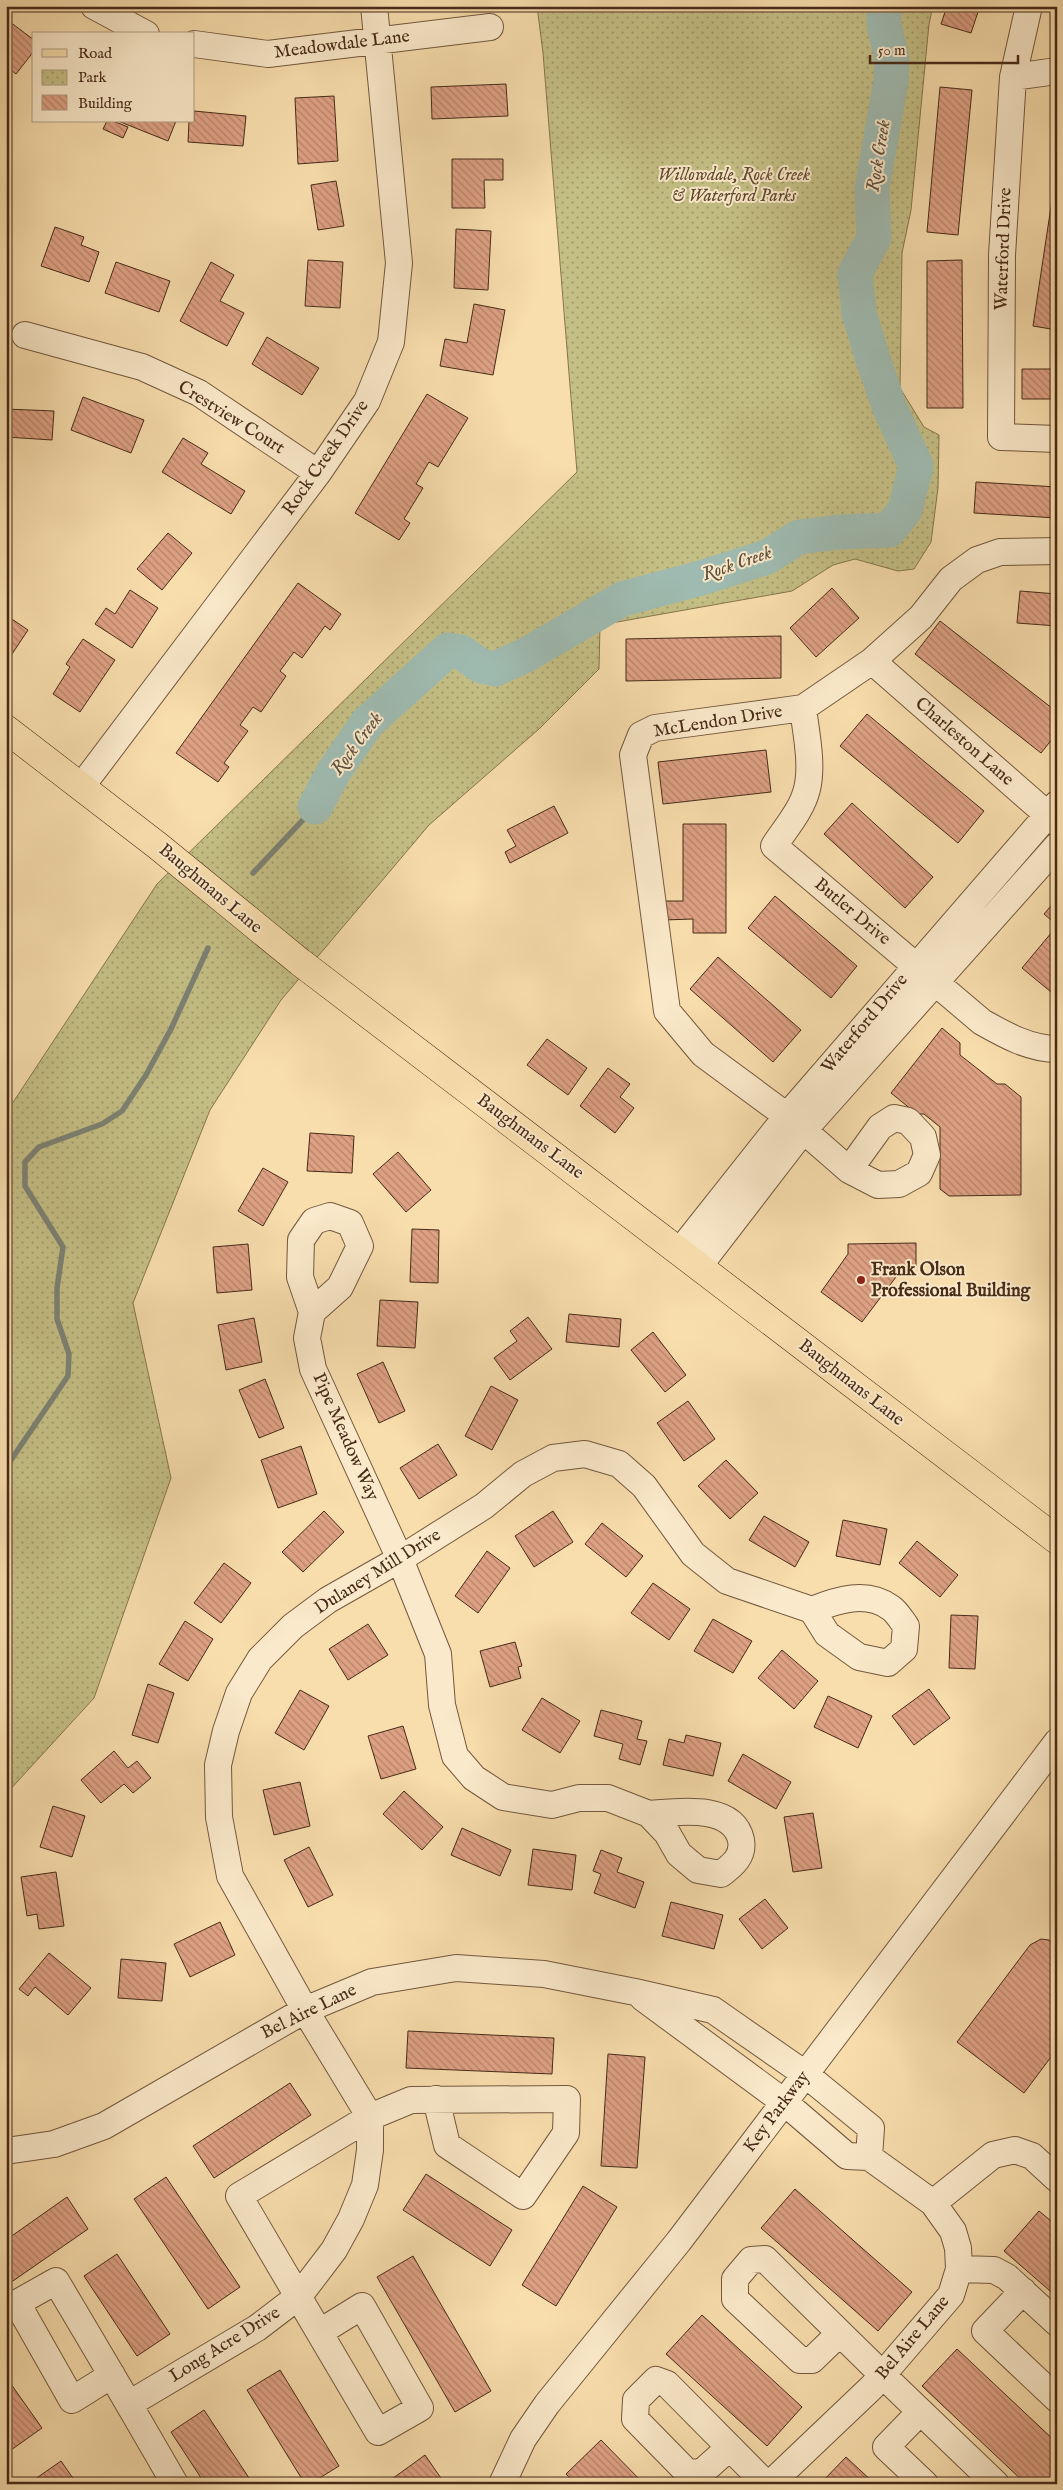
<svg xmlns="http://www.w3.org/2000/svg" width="1063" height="2490" font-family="'IM FELL English',serif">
  <defs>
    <pattern id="park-dots" width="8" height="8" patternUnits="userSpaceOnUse" patternTransform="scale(1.25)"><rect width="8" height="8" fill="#c4bf85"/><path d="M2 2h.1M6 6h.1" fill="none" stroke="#a19b6c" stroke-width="1.8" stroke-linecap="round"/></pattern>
    <pattern id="building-back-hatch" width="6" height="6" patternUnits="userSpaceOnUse" patternTransform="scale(1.25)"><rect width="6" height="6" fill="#dea184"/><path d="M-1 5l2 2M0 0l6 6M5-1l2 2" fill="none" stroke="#b6836b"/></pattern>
  </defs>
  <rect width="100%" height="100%" fill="#f8ddad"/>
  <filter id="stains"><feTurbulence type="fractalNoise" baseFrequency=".004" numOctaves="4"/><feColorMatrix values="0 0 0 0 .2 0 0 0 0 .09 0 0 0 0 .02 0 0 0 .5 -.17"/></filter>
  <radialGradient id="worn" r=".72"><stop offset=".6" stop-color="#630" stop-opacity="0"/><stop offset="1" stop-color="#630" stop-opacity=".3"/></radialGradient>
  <path fill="url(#park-dots)" stroke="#86754e" d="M537,6H933L929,24L911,210L902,253L900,388L924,427L939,435L938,488L931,542L914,569L898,571L855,559L833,565L792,591L600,625L599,669L539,729L429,825L281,1000L210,1110L133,1303L171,1478L94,1698L6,1794V1113L157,884L577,472L543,53Z"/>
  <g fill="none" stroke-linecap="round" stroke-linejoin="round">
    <path stroke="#7c8174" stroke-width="5.5" d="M253,873L315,807
      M6,1472L9,1463L68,1376L69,1354L57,1319V1288L63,1247L25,1186V1162L39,1147L102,1124L122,1111L146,1075L171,1029L208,948"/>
    <path stroke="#9fbbb1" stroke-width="35" d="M315,807L333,773L367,723L448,650L461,652L481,666L495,669L526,655L622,599L701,578L767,557L799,537L840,532L889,530L905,510L916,466L889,406L871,353L859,313L855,273L874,238L872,188L891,81L892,58L884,26V6"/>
  </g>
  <path fill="url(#building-back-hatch)" stroke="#472b18" d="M947,6H980L971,33L941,24Z
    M6,19L34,40V51L16,74L6,66Z
    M506,84L508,116L432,119L431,87Z
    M940,87L972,90L958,235L927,232Z
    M334,96L338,161L298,164L295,98Z
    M194,111L246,116L243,146L188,142L189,121H194Z
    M107,121H113L128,127L123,138L103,129Z
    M118,121H176L168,141Z
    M452,159H503V180H484L485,208H452Z
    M1055,180L1057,181V330L1033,326Z
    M336,181L344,226L318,230L311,185Z
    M55,227L84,237L81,245L99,252L89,282L41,266Z
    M456,229L491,231L488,290L454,288Z
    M308,260L343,262L340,308L305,306Z
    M962,260L963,408H927V261Z
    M116,262L170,281L159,312L105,293Z
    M211,262L234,275L220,301L244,313L227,346L180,321Z
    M474,304L505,310L493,375L440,366L445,339L467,343Z
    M267,337L319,368L302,395L252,364Z
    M1022,369H1057V399H1022Z
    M427,394L468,418L438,467L429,462L416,484L423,488L404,519L410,523L399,540L355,513Z
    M83,397L144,420L131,453L71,430Z
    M6,409L54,411L52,440L6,437Z
    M183,438L208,453L201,464L245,491L231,514L162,472Z
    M976,482L1057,487V518L974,513Z
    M168,533L192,553L162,590L137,569Z
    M298,583L341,614L330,630L325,626L302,658L294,652L280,671L286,676L261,712L253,707L240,725L248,731L224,763L229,767L218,782L176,753Z
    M832,588L859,618L816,657L790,628Z
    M130,590L158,608L132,648L95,624L106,608L115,614Z
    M1020,591L1057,594V626L1017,623Z
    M6,615L28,630L6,663Z
    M940,621L1057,712V733L1041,753L915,654Z
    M781,636V678L626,681V639Z
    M83,639L115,660L80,712L53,694L70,667L66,664Z
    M867,714L984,811L958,843L840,746Z
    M766,750L771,792L663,804L658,762Z
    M852,803L933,877L905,908L824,834Z
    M554,806L568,833L510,863L505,852L516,846L507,830Z
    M683,824H726V933H693V919L663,920V901H683Z
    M775,896L857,966L831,998L748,928Z
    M1057,899V925L1044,914Z
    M1057,926V997L1022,968Z
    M718,957L801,1030L773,1062L690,989Z
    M942,1028L960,1043V1055L997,1084H1005L1021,1097V1195L949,1196L940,1189V1127L924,1114H917L891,1093Z
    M547,1039L587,1068L568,1095L527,1065Z
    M608,1068L630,1084L620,1097L634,1108L615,1133L580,1106Z
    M310,1133L354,1136L352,1173L307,1171Z
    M398,1152L431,1190L406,1212L373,1174Z
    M263,1168L288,1182L263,1226L238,1211Z
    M412,1229L439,1230L438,1283L410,1282Z
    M916,1243V1268L902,1269L862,1322L821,1292L848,1254V1244Z
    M248,1244L252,1290L217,1293L213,1247Z
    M380,1300L418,1302L415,1348L377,1346Z
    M569,1314L621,1319L619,1347L566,1342Z
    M528,1317L552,1349L510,1380L494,1358L517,1341L510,1331Z
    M254,1318L262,1362L226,1370L218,1325Z
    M653,1332L686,1375L665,1392L631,1350Z
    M383,1362L405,1411L379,1423L357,1374Z
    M265,1379L284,1428L259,1438L239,1390Z
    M491,1386L518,1400L492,1450L465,1436Z
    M688,1401L715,1439L684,1461L657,1423Z
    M438,1444L457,1475L419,1499L400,1468Z
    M301,1446L317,1494L278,1508L261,1460Z
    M726,1460L758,1493L730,1519L698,1486Z
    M324,1511L344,1532L303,1572L282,1552Z
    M553,1511L573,1542L534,1567L515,1536Z
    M764,1516L809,1542L795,1567L749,1540Z
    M843,1520L887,1529L880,1565L836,1556Z
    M602,1523L643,1556L626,1577L585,1544Z
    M917,1541L958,1575L940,1597L899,1563Z
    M487,1551L510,1568L478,1613L455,1596Z
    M224,1563L251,1583L221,1623L194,1603Z
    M653,1583L690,1609L669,1640L631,1613Z
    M951,1615L978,1616L975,1669L949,1668Z
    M713,1619L752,1641L733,1673L694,1651Z
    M185,1621L213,1639L188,1681L159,1664Z
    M368,1624L388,1655L348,1680L329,1649Z
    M515,1642L522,1666L518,1667L521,1678L490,1687L480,1651Z
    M782,1650L818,1681L794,1709L758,1678Z
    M148,1684L174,1693L158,1743L132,1735Z
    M929,1689L950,1718L914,1745L892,1716Z
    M300,1690L329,1706L304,1750L275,1733Z
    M828,1696L872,1716L858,1748L814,1727Z
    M542,1698L580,1721L560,1753L522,1730Z
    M601,1710L642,1721L637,1739L647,1741L640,1765L619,1759L623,1744L594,1736Z
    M403,1726L416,1769L381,1779L368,1736Z
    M686,1735L721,1743L713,1776L663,1765L669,1739L684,1743Z
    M114,1751L128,1768L137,1761L151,1778L133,1793L124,1784L101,1803L81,1780Z
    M743,1754L791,1782L776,1809L728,1781Z
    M300,1782L310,1826L274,1835L263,1790Z
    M404,1791L443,1827L422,1850L383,1814Z
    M53,1806L85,1816L72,1857L40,1847Z
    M813,1813L822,1868L793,1872L784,1817Z
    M462,1828L511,1850L500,1876L451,1855Z
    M309,1847L333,1895L308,1907L284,1860Z
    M533,1849L576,1855L572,1890L528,1885Z
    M601,1850L622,1858L617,1872L644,1882L635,1908L594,1893L601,1874L593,1871Z
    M56,1872L64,1926L39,1929L37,1914L27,1916L21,1877Z
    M765,1899L788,1928L762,1949L739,1919Z
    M671,1902L723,1915L714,1949L662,1936Z
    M220,1922L235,1955L190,1977L174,1944Z
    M1041,1939L1049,1940L1057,1946V2049L1024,2093L957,2042L1030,1945Z
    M49,1953L91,1988L68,2015L35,1987L28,1996L19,1989Z
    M121,1959L166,1963L162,2001L118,1998Z
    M408,2031L554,2038L552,2074L406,2068Z
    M608,2054L645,2057L637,2168L601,2166Z
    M290,2083L311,2115L214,2178L193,2146Z
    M426,2174L512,2230L490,2266L403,2210Z
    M166,2177L240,2287L208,2309L134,2199Z
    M583,2186L617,2207L556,2306L522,2285Z
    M795,2189L912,2292L878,2331L761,2228Z
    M67,2197L88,2229L10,2283L6,2278V2240Z
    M1039,2211L1057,2226V2297L1004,2251Z
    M117,2254L170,2334L137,2356L84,2276Z
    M413,2256L491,2391L455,2412L377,2277Z
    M702,2315L802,2407L767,2446L666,2354Z
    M957,2349L1057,2443V2484H1026L922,2386Z
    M280,2370L339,2466L310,2484H305L247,2390Z
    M6,2377L42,2428L11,2450L6,2443Z
    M204,2410L253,2484H205L171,2432Z
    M601,2440L644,2484H576L566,2474Z
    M425,2455L445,2484H385Z
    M846,2457L875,2484H820Z
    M61,2461L77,2484H28Z"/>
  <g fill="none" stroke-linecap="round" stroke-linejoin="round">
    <defs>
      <path id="minor" d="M94,6L146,34
        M1029,6L1013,77L1002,255L1001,437L1057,439
        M194,44L268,54L490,27
        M1013,77L1057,71
        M25,335L142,367L199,393L318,473
        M872,661L1057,823
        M803,708C806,733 813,764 807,789C802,810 785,829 774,846L982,1022C1005,1035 1030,1049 1057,1049
        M81,787L318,473L367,401L391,342L399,263L374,6
        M849,1170L880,1127L894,1118L908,1121L923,1137L927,1155L919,1173L899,1184L878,1185L849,1170L787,1116L703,1054L667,1011L633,755L641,735L655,728L803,708L872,661L921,617L951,579L977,560L1000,552L1057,551
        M680,1251L787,1116L1057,804
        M699,1266L802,1132L1057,846
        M312,1312L300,1277L301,1240L314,1221L330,1216L350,1223L360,1246L340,1287L312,1312L307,1338L313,1369L400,1559L438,1654L442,1705L455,1756L474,1778L503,1797L552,1805L579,1798H608L649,1814L667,1833L679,1854L698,1870L721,1874C733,1865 744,1856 741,1840C733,1803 676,1812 649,1814
        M643,1998L784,2102L847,2156L869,2157L933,2203L953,2231L958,2248L959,2269L951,2295L872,2387L770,2484
        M6,2151L54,2144L104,2126L305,2010L372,1982L456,1968L544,1974L635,1992L713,2010L805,2074L871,2128L869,2157
        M933,2203L993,2155L1015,2150L1032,2156L1057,2179
        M959,2269L994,2270L1007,2277L1057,2323
        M1023,2291L985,2331L1057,2399
        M320,2332L362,2306L420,2408L378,2432L239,2196L370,2117L411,2100L567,2099L566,2133L523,2196L447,2145L436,2099
        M840,2333L812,2360H800L735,2299V2279L751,2260L765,2259C841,2335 918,2410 996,2484
        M112,2375L72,2400L17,2303L56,2281C96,2348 136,2416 175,2484
        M129,2404L257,2328L299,2296L334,2250L351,2219L365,2185L370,2150V2117L305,2010L230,1876L219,1817L218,1765L226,1731L239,1693L260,1659L293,1626L328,1600L400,1559L484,1506L523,1474L553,1458L585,1454L619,1464L644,1486L693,1554L727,1581L812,1610L827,1634L859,1657L888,1663L904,1649L906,1626C902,1621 897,1612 891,1608C867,1590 837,1600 812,1610
        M920,2412L886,2447L925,2484
        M729,2448L701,2473L687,2472L635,2419L636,2400L656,2380L667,2384L766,2484
        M502,2484L523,2439L547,2404L679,2241L1057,1742"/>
      <path id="major" d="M6,729L158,846L300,962L1057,1540"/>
    </defs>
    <use href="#minor" stroke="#73583d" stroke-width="28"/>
    <use href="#major" stroke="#472b18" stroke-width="29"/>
    <use href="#minor" stroke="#fae9ca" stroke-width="26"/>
    <use href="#major" stroke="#f8ddad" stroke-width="28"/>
  </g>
  <circle fill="#8f2418" stroke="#fae9ca" stroke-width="2" cx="861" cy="1280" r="5"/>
  <g text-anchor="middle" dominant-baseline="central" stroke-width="4" stroke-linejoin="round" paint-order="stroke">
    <g font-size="18" fill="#472b18" stroke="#fae9ca">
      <text transform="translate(342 45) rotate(-7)">Meadowdale Lane</text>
      <text transform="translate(1004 249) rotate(-88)">Waterford Drive</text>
      <text transform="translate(231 418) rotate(32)">Crestview Court</text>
      <text transform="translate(326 458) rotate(-55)">Rock Creek Drive</text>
      <text transform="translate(718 722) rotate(-9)">McLendon Drive</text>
      <text transform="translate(964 742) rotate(41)">Charleston Lane</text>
      <text transform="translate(210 889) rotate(40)">Baughmans Lane</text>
      <text transform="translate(852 912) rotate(40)">Butler Drive</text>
      <text transform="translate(865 1024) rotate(-50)">Waterford Drive</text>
      <text transform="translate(530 1137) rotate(37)">Baughmans Lane</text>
      <text transform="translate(851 1383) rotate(38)">Baughmans Lane</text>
      <text transform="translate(345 1437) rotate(66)">Pipe Meadow Way</text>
      <text transform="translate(378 1572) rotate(-32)">Dulaney Mill Drive</text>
      <text transform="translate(309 2012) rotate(-26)">Bel Aire Lane</text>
      <text transform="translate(777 2112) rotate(-53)">Key Parkway</text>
      <text transform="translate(913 2338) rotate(-50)">Bel Aire Lane</text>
      <text transform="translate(225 2345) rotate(-32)">Long Acre Drive</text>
    </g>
    <g font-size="18" font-style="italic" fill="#60492e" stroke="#fae9ca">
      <text x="734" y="175">Willowdale, Rock Creek<tspan x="734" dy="21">&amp; Waterford Parks</tspan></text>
    </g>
    <g font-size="18" font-weight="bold" fill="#472b18" stroke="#fae9ca" text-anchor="start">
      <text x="871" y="1270">Frank Olson<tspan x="871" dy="21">Professional Building</tspan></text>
    </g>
    <g font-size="19" font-style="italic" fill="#5d4f3e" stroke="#fae9ca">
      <text transform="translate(879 156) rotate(-81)">Rock Creek</text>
      <text transform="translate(737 564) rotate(-19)">Rock Creek</text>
      <text transform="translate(357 744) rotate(-53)">Rock Creek</text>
    </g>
  </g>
  <rect width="1063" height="2490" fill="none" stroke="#f8ddad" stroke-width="25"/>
  <rect x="8" y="8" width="1048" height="2475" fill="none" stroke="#472b18" stroke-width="2.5"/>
  <rect x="12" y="12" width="1038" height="2465" fill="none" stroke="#472b18"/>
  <rect x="32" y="32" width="162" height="90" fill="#fae9ca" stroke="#b29d83"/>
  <rect x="42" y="49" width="25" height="8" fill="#f8ddad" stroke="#b29d83"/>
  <text x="78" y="58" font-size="15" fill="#472b18">Road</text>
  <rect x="42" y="70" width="25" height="15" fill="url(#park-dots)" stroke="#b29d83"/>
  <text x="78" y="82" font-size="15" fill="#472b18">Park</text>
  <rect x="42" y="95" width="25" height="15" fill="url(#building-back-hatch)" stroke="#b29d83"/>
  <text x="78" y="108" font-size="15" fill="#472b18">Building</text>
  <path d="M870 55v8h148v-8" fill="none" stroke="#472b18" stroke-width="2.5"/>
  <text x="878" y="55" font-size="15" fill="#472b18" stroke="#fae9ca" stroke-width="4" paint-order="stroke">50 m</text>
  <rect width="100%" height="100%" filter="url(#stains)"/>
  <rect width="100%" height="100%" fill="url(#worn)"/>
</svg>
